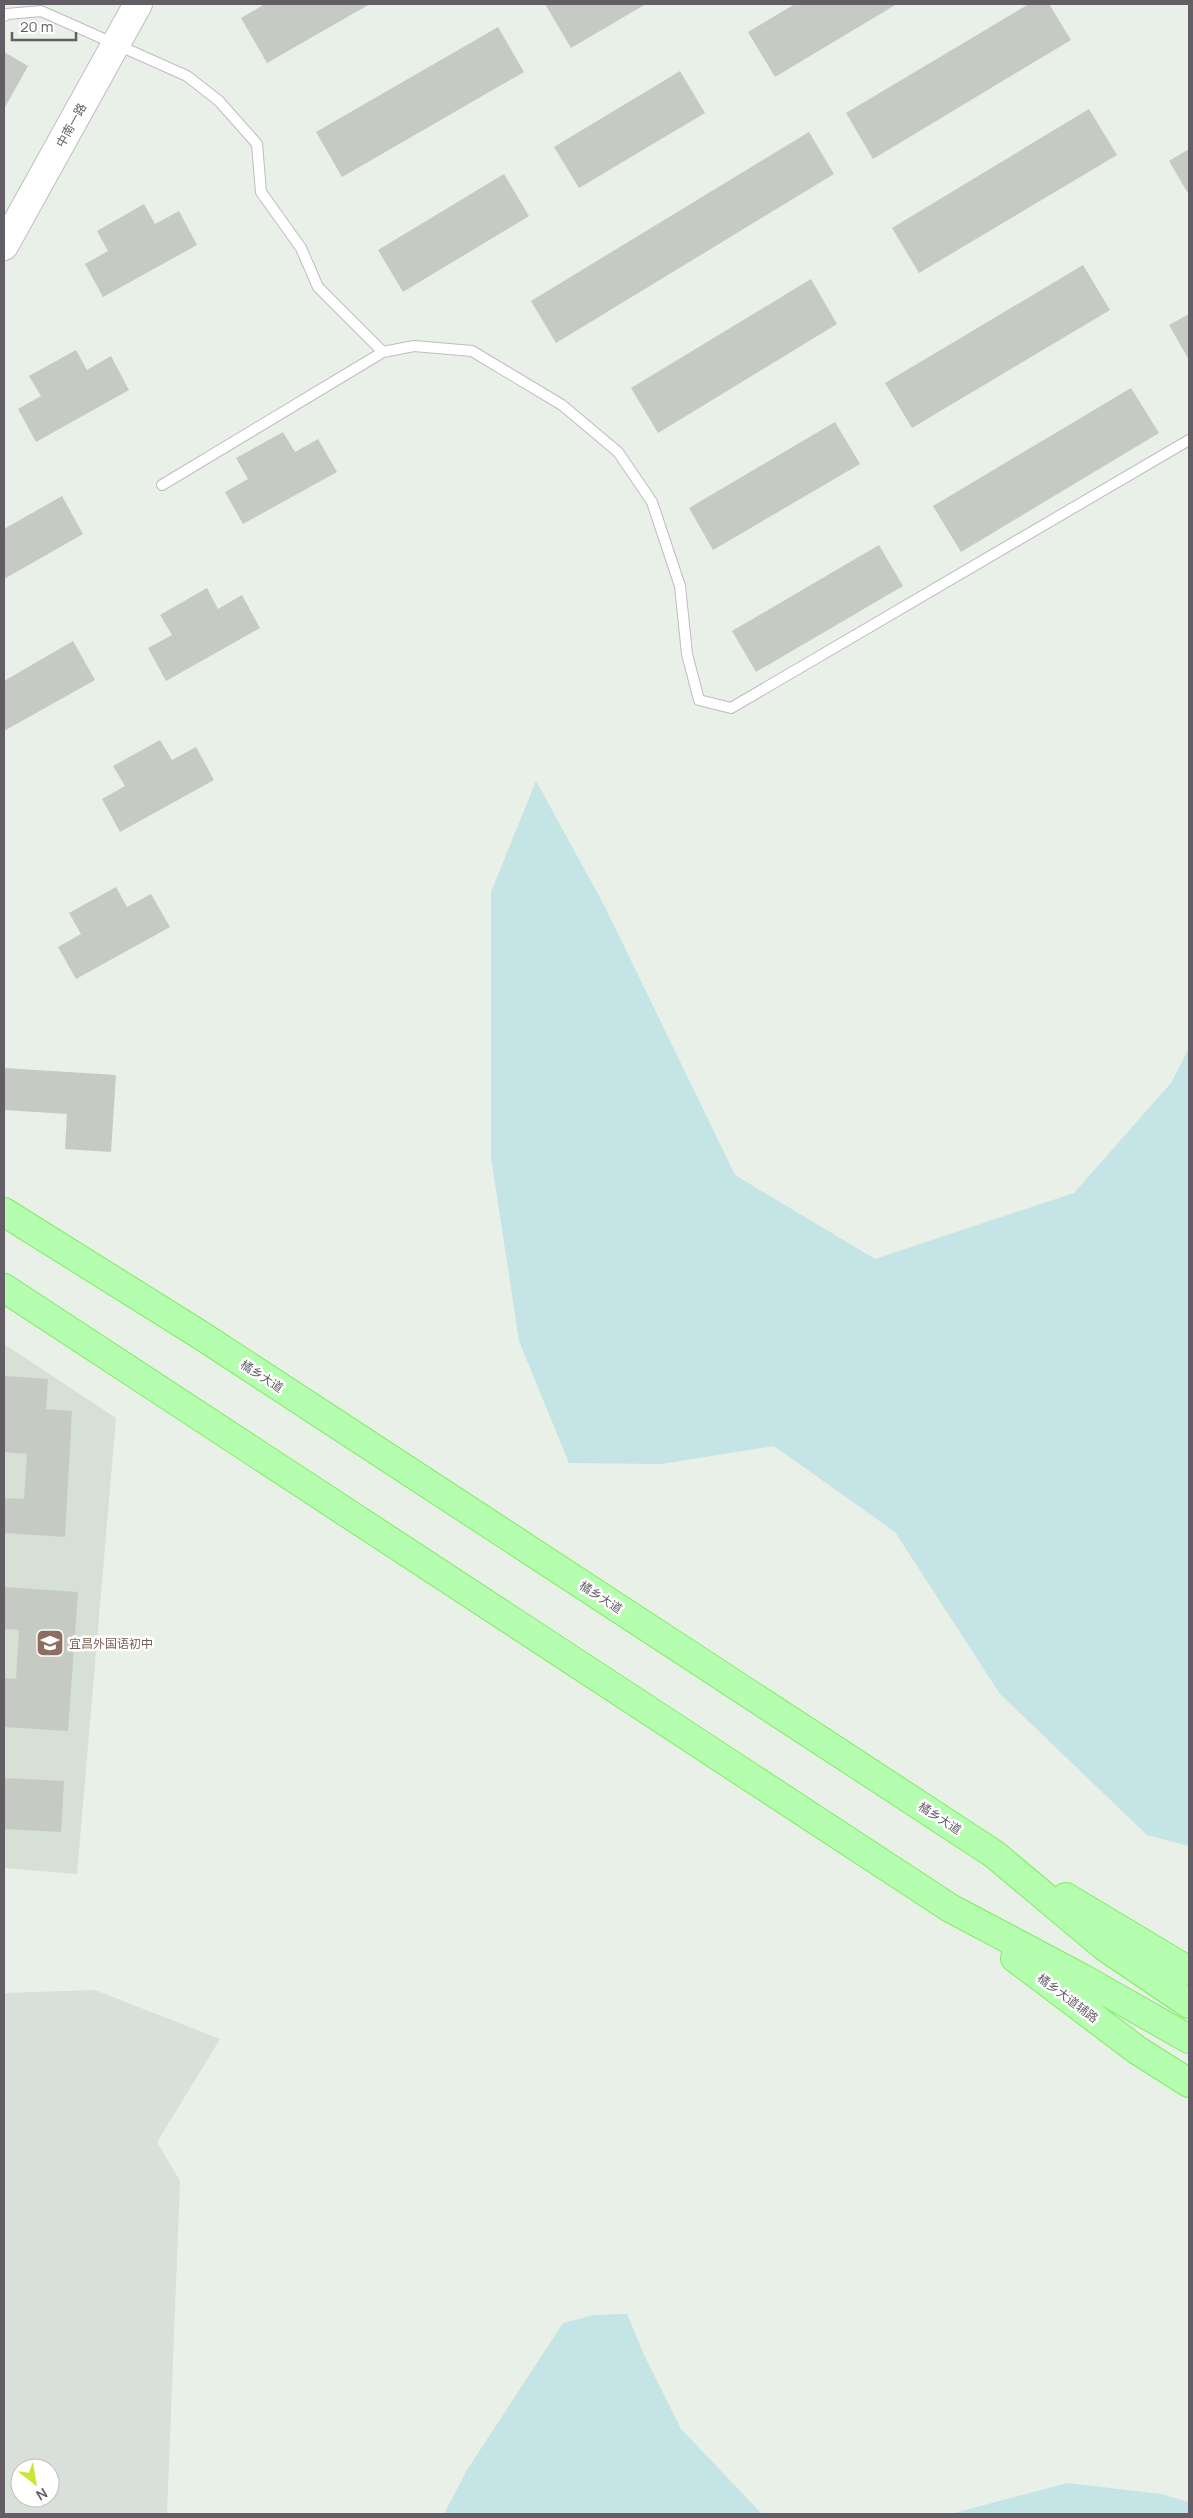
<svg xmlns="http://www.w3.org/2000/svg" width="1193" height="2518" font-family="Manrope,'Noto Sans SC',sans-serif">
  <rect width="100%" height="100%" fill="#e8f0e7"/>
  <path fill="#d9dfd9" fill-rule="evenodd" d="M95,1990L220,2039L157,2142L180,2181L167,2514H4V1993ZM20,2468H50V2498H20Z"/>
  <path fill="#d7e0d5" d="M4,1344L116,1418L77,1874L4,1868Z"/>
  <path fill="#c4e4e6" d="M536,781L604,905L735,1175L875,1259L1074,1193L1171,1083L1189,1048V1846L1147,1835L1000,1694L895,1532L774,1446L661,1464L569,1463L519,1341L491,1157V892Z
    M627,2314L644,2355L681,2429L762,2514H444L467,2470L563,2323L594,2315Z
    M1067,2483L1161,2494L1189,2502V2514H951Z"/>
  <path fill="#c5cbc3" d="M265,4H370L267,63L241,18Z
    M545,4H646L571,48Z
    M795,4H897L775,77L748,32Z
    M1029,4H1049L1071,40L873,159L846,113Z
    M498,27L524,72L342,177L316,132Z
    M4,52L28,66L4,109Z
    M680,71L705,113L579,188L554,147Z
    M1089,109L1117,155L919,273L892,228Z
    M809,132L834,174L556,343L531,301Z
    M1189,149V195L1169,161Z
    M504,174L529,216L403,292L378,250Z
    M144,204L155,224L179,211L197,245L103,297L85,264L108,251L97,231Z
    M1083,265L1110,310L912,428L885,383Z
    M811,279L837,324L658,433L631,388Z
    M1189,314V360L1169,325Z
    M76,350L87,370L111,356L129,390L36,442L18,409L41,396L29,376Z
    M1131,388L1159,433L961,552L933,506Z
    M835,422L860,464L713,550L689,508Z
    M283,432L295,452L318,439L337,472L243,524L225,492L248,479L236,458Z
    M62,496L83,534L4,579V529Z
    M879,545L903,586L756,672L732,631Z
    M207,588L218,609L242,595L260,628L166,681L148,648L172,635L160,615Z
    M73,641L95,680L4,731V681Z
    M160,740L172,760L196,747L214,780L120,832L102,799L125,786L113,766Z
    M116,887L127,907L151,894L170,927L76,979L58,947L81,934L69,913Z
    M4,1068L116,1075L111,1152L65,1149L67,1114L4,1110Z
    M4,1376L48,1379L46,1409L72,1411L65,1537L4,1533V1498L24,1499L27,1454L4,1452Z
    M4,1587L78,1592L68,1731L4,1727V1678L16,1679L19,1630L4,1629Z
    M4,1778L64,1781L61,1832L4,1829Z"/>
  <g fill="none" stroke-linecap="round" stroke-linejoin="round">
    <defs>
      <path id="lane" d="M4,16L7,14L41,11L187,76L219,101L257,144L261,192L301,248L318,287L383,352
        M162,485L383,352L414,346L472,351L562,405L618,452L652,502L680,586L687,654L699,700L731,708L1189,440"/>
      <path id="secondary" d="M4,246L138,4"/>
      <path id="primary" d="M4,1212L202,1336L994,1854L1105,1947L1189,2004
        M4,1288L950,1908L1082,1978L1189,2039
        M1066,1897L1189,1971
        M1015,1958L1137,2050L1189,2083"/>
    </defs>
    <use href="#lane" stroke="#c0bbc2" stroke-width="12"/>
    <use href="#secondary" stroke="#c1bcc4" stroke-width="30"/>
    <use href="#primary" stroke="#7eee61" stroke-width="30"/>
    <use href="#lane" stroke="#fff" stroke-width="10"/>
    <use href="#secondary" stroke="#fff" stroke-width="28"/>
    <use href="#primary" stroke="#b5fdaf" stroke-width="28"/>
  </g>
  <defs>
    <symbol id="school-square" viewBox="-11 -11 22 22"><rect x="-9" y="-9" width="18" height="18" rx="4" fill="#8d6e63" stroke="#fff"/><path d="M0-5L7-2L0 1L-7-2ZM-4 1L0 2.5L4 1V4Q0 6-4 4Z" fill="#fff"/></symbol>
  </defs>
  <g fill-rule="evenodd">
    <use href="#school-square" x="34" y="1627" width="32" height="32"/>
  </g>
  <g text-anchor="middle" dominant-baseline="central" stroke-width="5" stroke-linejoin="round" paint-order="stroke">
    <g font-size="12" fill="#635e66" stroke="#fff">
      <text transform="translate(71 125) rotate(-61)">中南一路</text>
      <text transform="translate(262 1376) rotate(33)">橘乡大道</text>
      <text transform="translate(601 1597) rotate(33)">橘乡大道</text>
      <text transform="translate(940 1818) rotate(33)">橘乡大道</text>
      <text transform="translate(1068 1998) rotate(37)">橘乡大道辅路</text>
    </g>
    <g font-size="12" fill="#785e54" stroke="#fff" text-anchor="start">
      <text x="69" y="1643">宜昌外国语初中</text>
    </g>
  </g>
  <rect width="1193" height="2518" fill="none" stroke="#635e66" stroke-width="10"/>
  <g transform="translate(35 2483) rotate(149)"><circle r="24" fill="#ffffff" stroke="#c1bfc2"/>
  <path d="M0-4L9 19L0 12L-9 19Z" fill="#cae537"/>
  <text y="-8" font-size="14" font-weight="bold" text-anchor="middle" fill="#635e66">N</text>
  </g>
  <path d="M12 32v8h64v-8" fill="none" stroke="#635e66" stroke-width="2.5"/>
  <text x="20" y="32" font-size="15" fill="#635e66" stroke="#ffffff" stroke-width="4" paint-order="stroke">20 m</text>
</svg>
